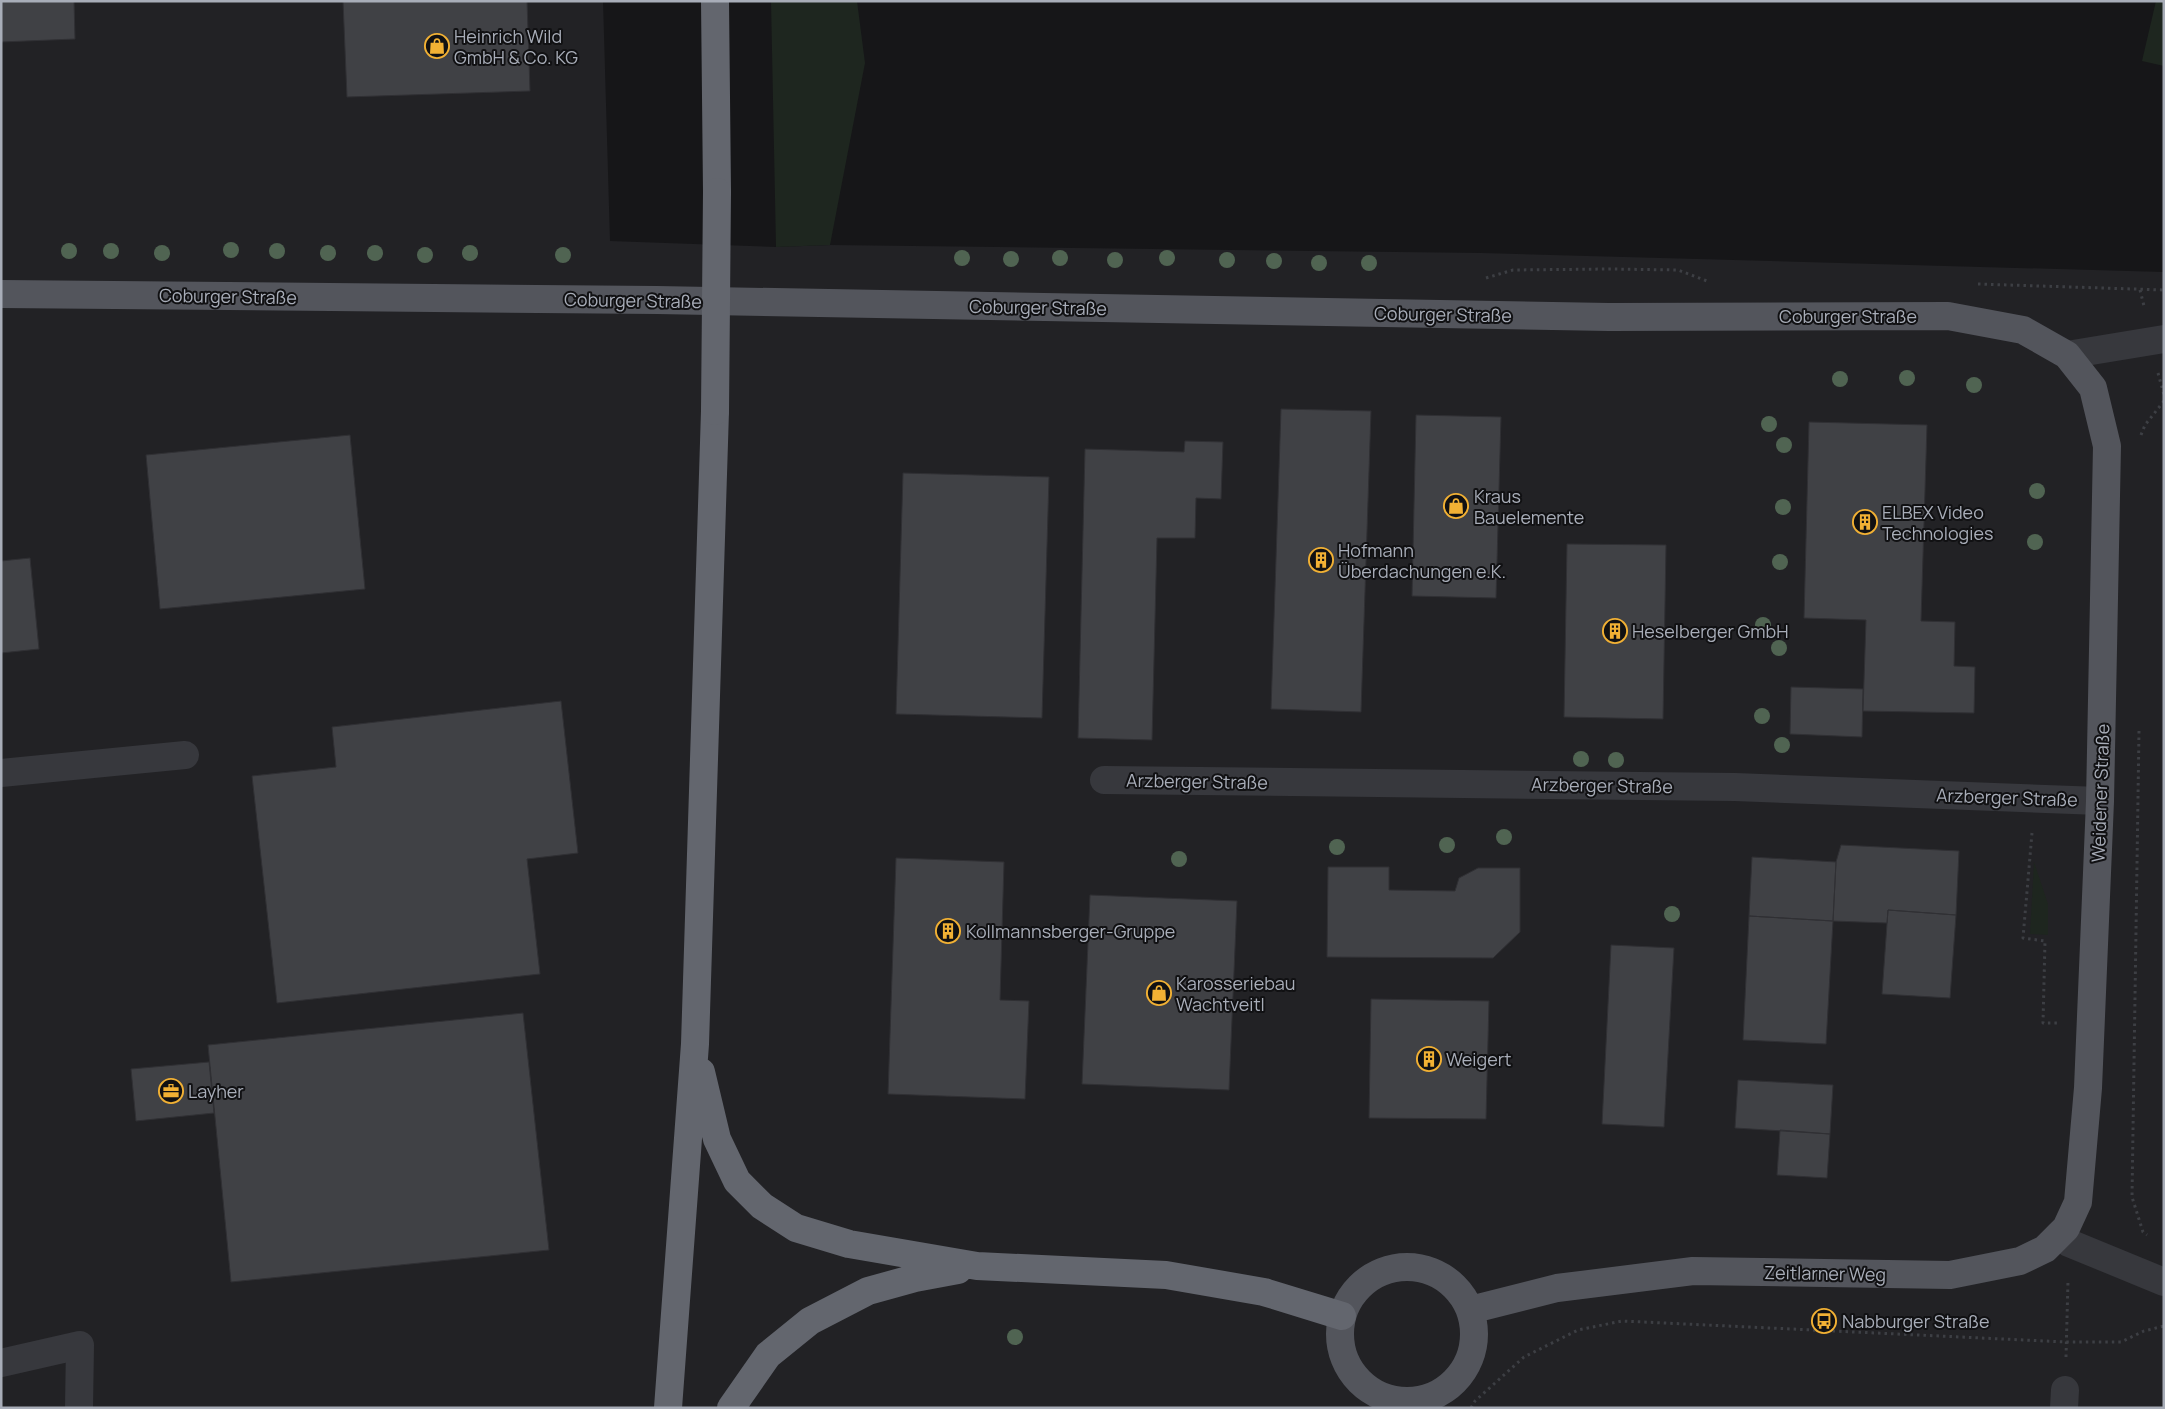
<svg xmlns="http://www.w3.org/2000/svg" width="2165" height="1409" font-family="Manrope,sans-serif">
  <rect width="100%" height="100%" fill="#161618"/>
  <path fill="#222225" d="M1,1H603L610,241L776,247L830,245L1482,253L2164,272V1408H1Z"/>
  <path fill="#1e261f" d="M771,1H857L865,63L830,245L776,247Z
    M2156,1H2164V66L2142,61Z
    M2034,862L2048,904V935L2030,934Z"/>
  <path fill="#404145" stroke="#303034" d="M1,1H74L75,39L1,42Z
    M343,1H527L530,91L347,97Z
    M1281,409L1371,411L1361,712L1271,709Z
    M1416,415L1501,417L1496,598L1412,596Z
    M1809,422L1927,425L1921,621L1955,622L1954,666L1975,667L1974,713L1863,711L1866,620L1804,618Z
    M350,435L365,589L160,609L146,455Z
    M1185,441L1223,442L1221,499L1196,498L1195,538H1157L1152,740L1078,738L1085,449L1184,452Z
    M903,473L1049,477L1042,718L896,714Z
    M1567,544L1666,545L1663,719L1564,717Z
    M30,558L39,649L1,653V561Z
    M1791,687L1863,689L1862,737L1790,734Z
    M561,701L578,853L527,859L540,974L277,1003L252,776L336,767L332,727Z
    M1841,845L1959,851L1956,915L1888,910L1887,923L1833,921L1836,862Z
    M1752,857L1836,862L1833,921L1749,916Z
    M896,858L1004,862L1000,1000L1029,1001L1025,1099L888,1094Z
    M1328,867H1389V890L1455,891L1459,878L1478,868H1520V932L1493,958L1327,957Z
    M1090,895L1237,901L1229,1090L1082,1084Z
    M1888,910L1956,915L1950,998L1882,994Z
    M1749,916L1833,921L1826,1044L1743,1040Z
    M1611,945L1674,948L1664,1127L1602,1124Z
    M1371,999L1489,1001L1486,1119L1369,1118Z
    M523,1013L549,1250L231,1282L208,1045Z
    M209,1062L214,1113L136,1121L131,1069Z
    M1738,1080L1833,1085L1830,1134L1735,1128Z
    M1780,1130L1830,1134L1827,1178L1777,1175Z"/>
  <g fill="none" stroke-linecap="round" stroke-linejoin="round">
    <path stroke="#3d3f44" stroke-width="3" stroke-dasharray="2.5 4" stroke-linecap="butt" d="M1486,278L1513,270L1609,269L1678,270L1707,281
      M1978,284L2164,290
      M2140,290L2144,306
      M2158,373L2164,395
      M2141,435L2145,425L2164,401
      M2139,731L2132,1197L2143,1232L2147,1235
      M2032,833L2023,938L2045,941L2043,1023H2057
      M2066,1357L2068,1281
      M1471,1408L1475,1401L1524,1357L1578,1330L1622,1321L2066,1342H2121L2144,1331L2164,1326"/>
    <path stroke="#37383d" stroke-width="28" d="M2067,355L2164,339
      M1,773L185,755
      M1104,780L1735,787L2100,801
      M2059,1235L2069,1243L2164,1282
      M1,1363L80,1345L79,1408
      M1402,1408V1402
      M2064,1408L2065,1390"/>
    <path stroke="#53555c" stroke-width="28" d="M1,294L657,300L1609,317L1948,316L2023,330L2067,355L2093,388L2107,446L2100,801L2088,1088L2078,1202L2066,1228L2045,1249L2020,1261L1950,1275L1693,1271L1557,1288L1470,1310
      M1340 1334a67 67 0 1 1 134 0a67 67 0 1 1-134 0Z"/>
    <path stroke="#63666e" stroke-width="28" d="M715,1L717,192
      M701,1072L717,1139L737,1181L762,1206L796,1228L849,1244L977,1266L1166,1275L1264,1292L1342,1316
      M668,1408L695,1044L715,411
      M731,1408L768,1355L810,1321L868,1291L915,1278L958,1270"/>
    <path stroke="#63666e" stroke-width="28" d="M715,411L717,192"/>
  </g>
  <g fill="#506452">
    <circle cx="231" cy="250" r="8"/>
    <circle cx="69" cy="251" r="8"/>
    <circle cx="111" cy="251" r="8"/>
    <circle cx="277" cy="251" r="8"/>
    <circle cx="162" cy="253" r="8"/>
    <circle cx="328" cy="253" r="8"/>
    <circle cx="375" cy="253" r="8"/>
    <circle cx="470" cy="253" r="8"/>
    <circle cx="425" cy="255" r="8"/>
    <circle cx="563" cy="255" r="8"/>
    <circle cx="962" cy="258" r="8"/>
    <circle cx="1060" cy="258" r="8"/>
    <circle cx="1167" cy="258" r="8"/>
    <circle cx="1011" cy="259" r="8"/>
    <circle cx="1115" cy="260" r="8"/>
    <circle cx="1227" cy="260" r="8"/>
    <circle cx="1274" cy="261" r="8"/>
    <circle cx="1319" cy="263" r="8"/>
    <circle cx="1369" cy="263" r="8"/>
    <circle cx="1907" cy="378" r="8"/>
    <circle cx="1840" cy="379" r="8"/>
    <circle cx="1974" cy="385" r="8"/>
    <circle cx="1769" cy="424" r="8"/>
    <circle cx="1784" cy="445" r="8"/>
    <circle cx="2037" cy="491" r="8"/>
    <circle cx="1783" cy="507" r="8"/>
    <circle cx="2035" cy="542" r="8"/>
    <circle cx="1780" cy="562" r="8"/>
    <circle cx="1763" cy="625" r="8"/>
    <circle cx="1779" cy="648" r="8"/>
    <circle cx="1762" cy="716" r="8"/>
    <circle cx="1782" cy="745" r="8"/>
    <circle cx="1581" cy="759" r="8"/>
    <circle cx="1616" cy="760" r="8"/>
    <circle cx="1504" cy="837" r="8"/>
    <circle cx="1447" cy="845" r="8"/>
    <circle cx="1337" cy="847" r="8"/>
    <circle cx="1179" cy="859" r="8"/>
    <circle cx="1672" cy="914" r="8"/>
    <circle cx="1015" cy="1337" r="8"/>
  </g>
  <defs>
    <symbol id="shop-ring" viewBox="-11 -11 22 22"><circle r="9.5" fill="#111113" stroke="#f2b134" stroke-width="1.5"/><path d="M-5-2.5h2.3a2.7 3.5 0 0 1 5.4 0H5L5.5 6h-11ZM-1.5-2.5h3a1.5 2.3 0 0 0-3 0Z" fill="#f2b134"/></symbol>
    <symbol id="building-ring" viewBox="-11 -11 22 22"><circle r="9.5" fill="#111113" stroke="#f2b134" stroke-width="1.5"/><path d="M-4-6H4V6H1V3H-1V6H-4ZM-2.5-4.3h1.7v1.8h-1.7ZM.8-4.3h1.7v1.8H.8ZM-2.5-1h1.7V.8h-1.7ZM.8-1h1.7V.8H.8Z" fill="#f2b134"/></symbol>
    <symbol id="office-ring" viewBox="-11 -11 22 22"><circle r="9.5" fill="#111113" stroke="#f2b134" stroke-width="1.5"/><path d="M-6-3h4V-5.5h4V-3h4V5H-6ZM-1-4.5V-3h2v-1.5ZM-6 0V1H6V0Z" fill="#f2b134"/></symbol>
    <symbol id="bus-ring" viewBox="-11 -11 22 22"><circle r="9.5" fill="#111113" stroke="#f2b134" stroke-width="1.5"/><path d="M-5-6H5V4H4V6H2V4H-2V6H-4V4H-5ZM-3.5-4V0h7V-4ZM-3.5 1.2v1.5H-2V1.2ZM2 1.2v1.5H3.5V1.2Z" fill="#f2b134"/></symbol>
  </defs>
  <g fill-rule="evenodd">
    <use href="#shop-ring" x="423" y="32" width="28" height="28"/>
    <use href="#shop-ring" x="1442" y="492" width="28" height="28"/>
    <use href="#building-ring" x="1851" y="508" width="28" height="28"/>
    <use href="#building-ring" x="1307" y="546" width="28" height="28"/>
    <use href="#building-ring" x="1601" y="617" width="28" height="28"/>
    <use href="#building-ring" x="934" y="917" width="28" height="28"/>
    <use href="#shop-ring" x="1145" y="979" width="28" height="28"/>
    <use href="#building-ring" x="1415" y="1045" width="28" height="28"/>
    <use href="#office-ring" x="157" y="1077" width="28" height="28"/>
    <use href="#bus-ring" x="1810" y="1307" width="28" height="28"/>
  </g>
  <g text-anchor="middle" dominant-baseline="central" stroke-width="4" stroke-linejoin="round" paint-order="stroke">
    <g font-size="18" fill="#a8adb8" stroke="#111113" text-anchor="start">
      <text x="454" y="36">Heinrich Wild<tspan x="454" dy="21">GmbH &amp; Co. KG</tspan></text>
      <text x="1474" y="496">Kraus<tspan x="1474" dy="21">Bauelemente</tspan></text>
      <text x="1882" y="512">ELBEX Video<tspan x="1882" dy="21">Technologies</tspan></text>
      <text x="1338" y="550">Hofmann<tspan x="1338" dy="21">Überdachungen e.K.</tspan></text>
      <text x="1632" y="631">Heselberger GmbH</text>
      <text x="966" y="931">Kollmannsberger-Gruppe</text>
      <text x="1176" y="983">Karosseriebau<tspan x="1176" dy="21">Wachtveitl</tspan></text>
      <text x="1446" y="1059">Weigert</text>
      <text x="188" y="1091">Layher</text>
      <text x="1842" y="1321">Nabburger Straße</text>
    </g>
    <g font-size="18" fill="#a8adb8" stroke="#111113">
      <text transform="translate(228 296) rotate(1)">Coburger Straße</text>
      <text transform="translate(633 300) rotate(1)">Coburger Straße</text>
      <text transform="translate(1038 307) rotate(1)">Coburger Straße</text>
      <text transform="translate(1443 314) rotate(1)">Coburger Straße</text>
      <text x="1848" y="316">Coburger Straße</text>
      <text transform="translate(1197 781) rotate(1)">Arzberger Straße</text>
      <text transform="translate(1602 785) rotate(1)">Arzberger Straße</text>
      <text transform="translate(2100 793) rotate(-88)">Weidener Straße</text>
      <text transform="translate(2007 797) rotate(2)">Arzberger Straße</text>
      <text transform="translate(1825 1273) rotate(1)">Zeitlarner Weg</text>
    </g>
  </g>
  <rect width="2165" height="1409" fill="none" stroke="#a8adb8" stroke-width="5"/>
</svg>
